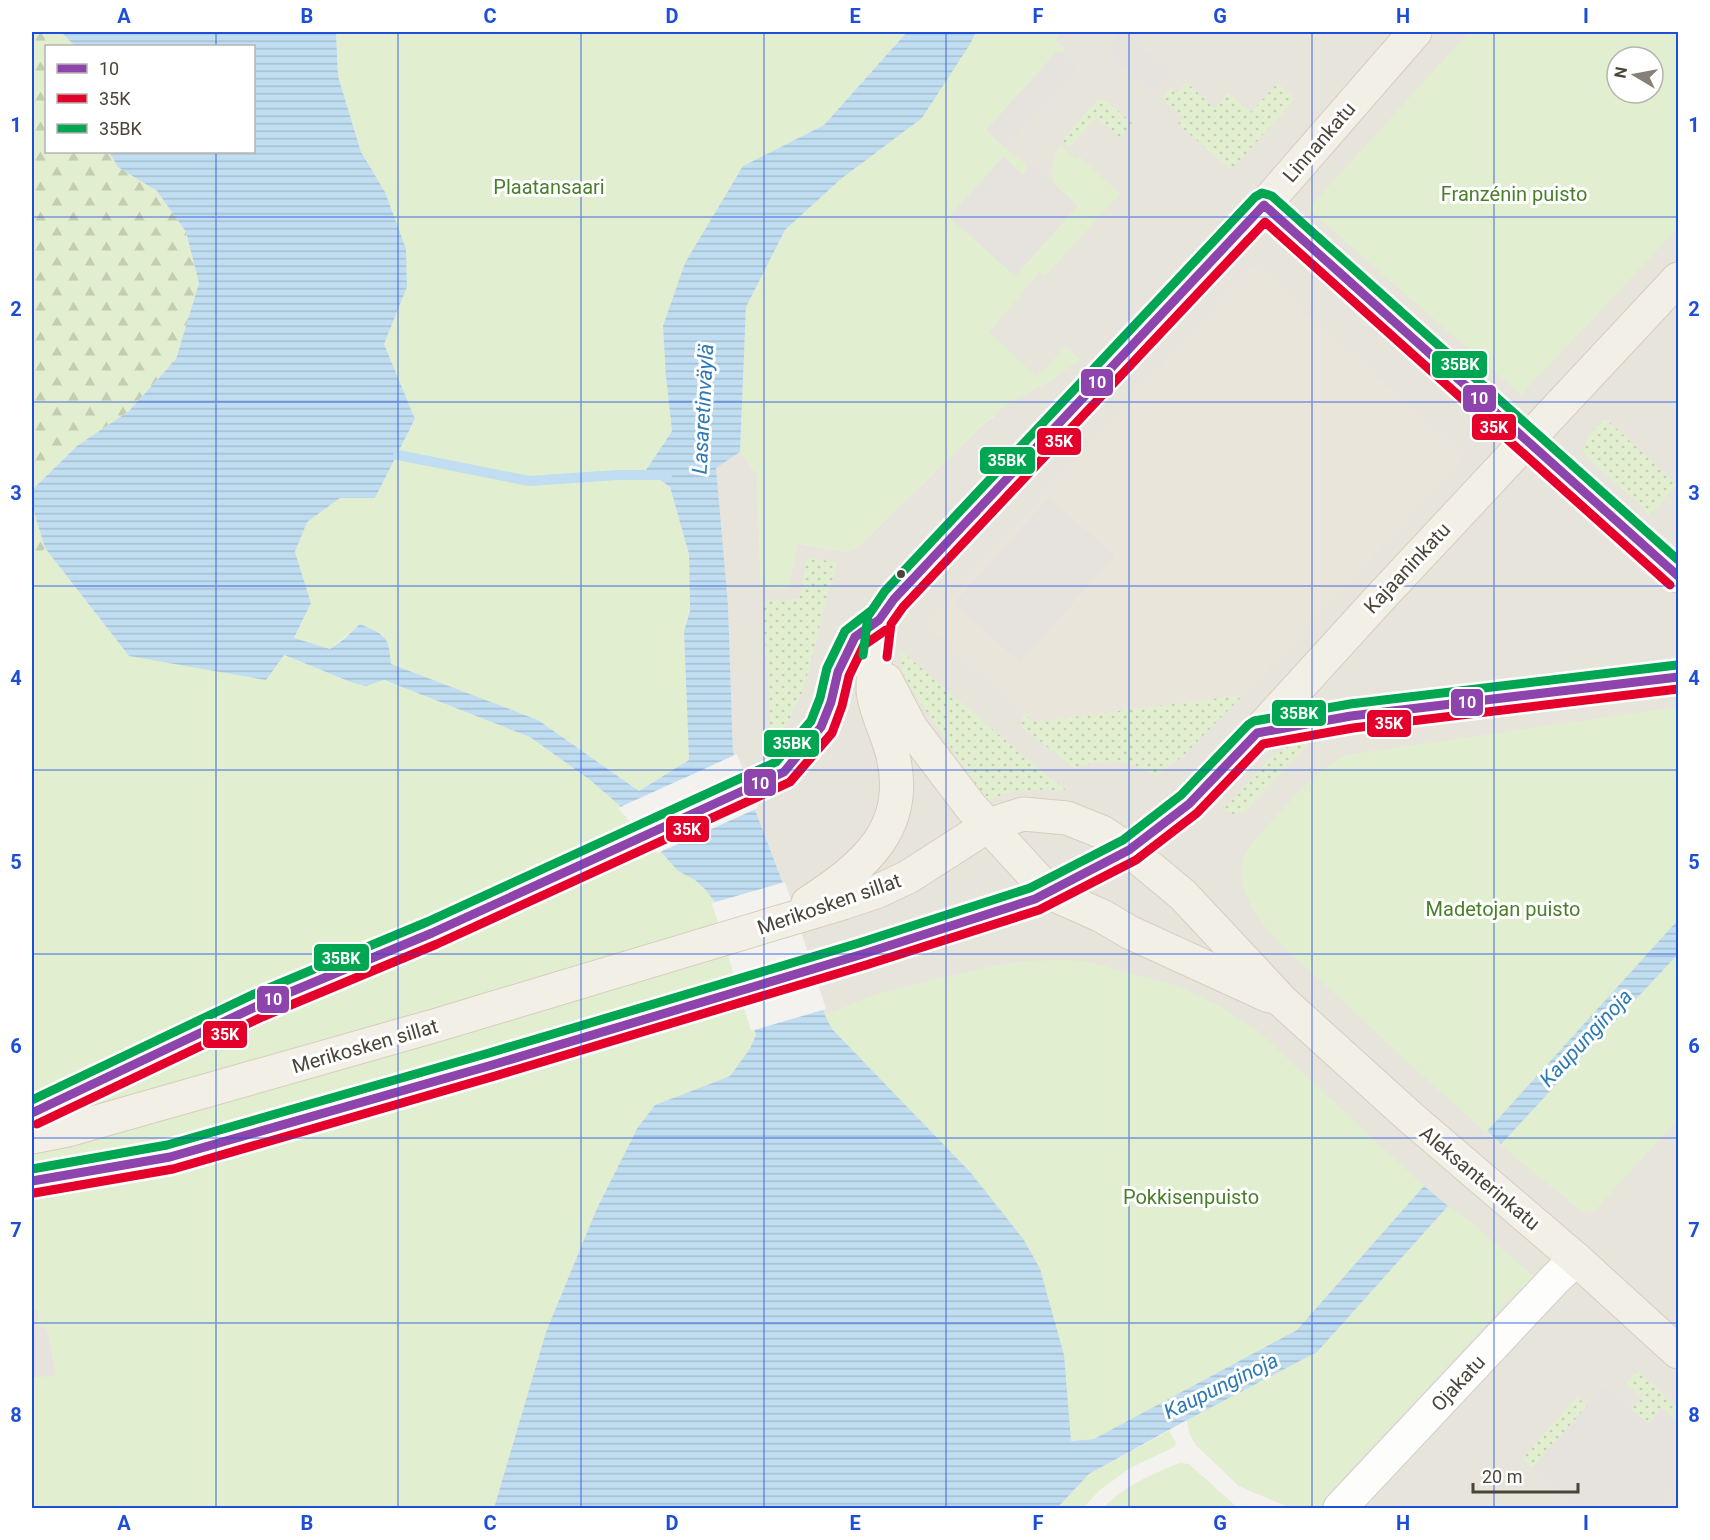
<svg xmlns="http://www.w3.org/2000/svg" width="1710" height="1540" font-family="Roboto,sans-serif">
  <defs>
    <pattern id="grass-dots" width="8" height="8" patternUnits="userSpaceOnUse" patternTransform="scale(1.5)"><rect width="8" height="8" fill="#e1eecf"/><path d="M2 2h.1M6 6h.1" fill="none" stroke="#c3cdb2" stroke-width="1.8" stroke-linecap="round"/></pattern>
    <pattern id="forest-firs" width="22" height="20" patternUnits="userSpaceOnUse" patternTransform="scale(1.5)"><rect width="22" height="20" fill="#e1eecf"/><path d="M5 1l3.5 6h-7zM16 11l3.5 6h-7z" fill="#c3cdb2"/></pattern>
    <pattern id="water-rules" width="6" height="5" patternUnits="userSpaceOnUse" patternTransform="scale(1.5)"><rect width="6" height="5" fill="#c0ddf1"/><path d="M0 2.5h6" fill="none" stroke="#a6bfcf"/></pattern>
  </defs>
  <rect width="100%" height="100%" fill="#f4f2ee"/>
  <path fill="#e7e4dc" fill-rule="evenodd" d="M1045,32H1678V1508H1291L1239,1486L1196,1445L1190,1435L1187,1420L1094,1439L825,1015L784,886L733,752L728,605L715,468L740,452L757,474L761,590L789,588L797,543L847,552L856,549L981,426L994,416L810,301ZM1617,57H1653V93H1617Z"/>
  <path fill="#eae5da" d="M1254,265L1464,457L1243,695L1034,722L926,624Z"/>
  <path fill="url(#grass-dots)" d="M1186,82L1214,108L1228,93L1251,112L1276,85L1279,84L1295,99L1231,170L1178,124L1183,117L1162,98L1170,88L1177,93Z
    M1100,100L1108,102L1132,123L1120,138L1097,117L1069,147L1062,141L1096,101Z
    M1605,418L1677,485L1650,515L1584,454C1583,438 1595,429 1605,418Z
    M807,557L838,563C835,577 828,589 825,603C815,638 804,721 771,739L763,602L799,599Z
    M899,649L1047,776L1064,787L1065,791C1037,789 1013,788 987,801L910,687L902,671Z
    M1243,695L1183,756L1156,776C1128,759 1104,758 1074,768L1022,727L1021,722L1024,714L1034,722Z
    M1314,738L1244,812L1233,814L1223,809L1273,755L1295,742Z
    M1637,1370L1678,1409V1423L1662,1409L1648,1424L1631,1409L1642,1397L1626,1383Z
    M1577,1397L1587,1406L1532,1468L1522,1459Z"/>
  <path fill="url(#forest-firs)" d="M32,32H61L75,46H46V152H109L118,167L157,191L186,232L199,283L176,359L129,411L77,446L32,490Z
    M32,505L45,548L32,570Z"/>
  <path fill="#e1eecf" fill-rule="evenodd" d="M336,32H907L824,125L743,166L666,377L672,431L662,445L670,487L689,554L690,611L684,631L689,760L639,791L538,720L390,664V656L383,634L360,624L330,649L294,639L311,603L295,552L307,521L340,498H375L415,420L384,344L407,287L385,192L361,152L338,76Z
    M976,32H1062L1055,40L1065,49L1061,53L1058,50L1005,148L1026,164L1025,173L1023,175L1004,157L950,217L1078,206L1054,184C1050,171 1053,156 1060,145L1077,160L1080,157L1120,194L1045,276L1040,272L989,332L1037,377L1066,346L1080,360L1045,384L1009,403L981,426L856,549L847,552L797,543L789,588L761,590L757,474L740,452L746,306L785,230L842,178L970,44Z
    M1469,32H1678V228L1521,395L1308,209ZM1617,57H1653V93H1617Z
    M45,548L129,656L283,655L353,683L366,686L383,680L530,737L590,780L619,805L678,871L695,880L706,890L717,905L756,1035L749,1050L730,1076L655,1105L638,1127L597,1208L546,1332L494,1508H32V570Z
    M1678,707V1119L1596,1209L1586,1214C1498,1147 1416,1070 1335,994C1310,970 1270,939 1253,909C1240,885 1236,869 1250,845C1274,820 1316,767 1346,755Z
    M1068,960L1089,962L1178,986L1223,1008L1257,1030L1424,1186L1297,1330L1094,1439L1070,1441L1064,1355L1040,1269L832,1029L825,1015L879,993L984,968L1022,961Z
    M1448,1206L1472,1223L1539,1281L1529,1293L1521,1287L1343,1478L1350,1485L1328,1508H1291L1239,1486L1196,1445L1190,1435L1187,1420L1317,1352Z
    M1169,1431L1176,1443L1174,1447L1130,1468L1100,1490L1083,1508H1057L1089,1474Z
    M1180,1463L1189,1464L1238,1508H1103C1124,1486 1152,1474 1180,1463Z"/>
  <path fill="#e6e3df" d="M1118,32H1126L1171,73L1152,93L1110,54Z
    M1058,50L1077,68L1005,148L986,130Z
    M1003,157L1023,175L1033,165L1078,206L1015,276L949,217Z
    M1049,497L1115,556L1020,663L954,603Z
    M32,1309L39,1311L37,1325L47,1329L56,1375L32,1378Z
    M1605,1386L1648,1424L1662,1408L1678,1423V1478L1662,1497L1665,1500L1657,1508H1577L1532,1468Z"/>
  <path fill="url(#water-rules)" d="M61,32H336L338,76L361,152L385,192L406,249L407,287L384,344L415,419L375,498H340L307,522L295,552L311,603L294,638L330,649L344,639L360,624C385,635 389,635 391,664L538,720L639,791L689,760L684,631L690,611L689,554L670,487L646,470L672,431L666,377L663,326L685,263L743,166L824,125L907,32H976L970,44L922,118L842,178L785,230L746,307L740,452L716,468L728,605L733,752L784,886L825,1015L832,1029L971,1173L1024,1240L1040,1269L1064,1355L1071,1441L1094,1439L1297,1330L1424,1186L1448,1206L1317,1352L1187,1420L1089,1474L1057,1508H494L546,1332L597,1208L638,1127L655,1105L730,1076L749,1050L756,1035L717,905L706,890L695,880L678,871L619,805L590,780L530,737L384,680L366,686L353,683L284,655L266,680L129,656L45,548L32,505V490L77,446L129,411L176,359L199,283L186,232L157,191L118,167L109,152H254V46H75Z
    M1678,920V954L1501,1144L1487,1131Z"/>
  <path fill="#f4f2ee" d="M737,754L758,808L658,853L618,808Z
    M785,882L826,1009L751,1031L712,903Z"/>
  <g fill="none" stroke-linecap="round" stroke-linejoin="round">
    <path stroke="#c0ddf1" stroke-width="10" d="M398,455L529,481L617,475H667"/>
    <defs>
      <path id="minor" d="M1264,205L1678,576
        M1257,733L1351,716L1678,677
        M1340,1508L1555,1279L1576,1259"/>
      <path id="major" d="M886,680L911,728L971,807L1050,893L1102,916L1129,932L1269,996
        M808,903C865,866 912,827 892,752C887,733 875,710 873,691C873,679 874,666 876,654C878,626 878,622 894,599L1254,217L1415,32
        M32,1113L257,1006L432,933L784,772L821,727L831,702L838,672L855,637L879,620
        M32,1137L68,1130L437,1025L843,903L876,892L908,877L989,825L1023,814L1067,818L1102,832L1129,850L1183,895L1283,1002L1410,1117L1576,1259L1678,1352
        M32,1181L170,1157L492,1065L863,954L1035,899L1129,850L1189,804L1257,733L1379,599L1678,279"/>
    </defs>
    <use href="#minor" stroke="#d2d0cb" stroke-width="35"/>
    <use href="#major" stroke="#d6cebb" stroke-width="35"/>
    <use href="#minor" stroke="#fdfdfc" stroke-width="33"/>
    <use href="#major" stroke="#f2efe6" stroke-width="33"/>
    <defs>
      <path id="bus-1" d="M1257,733L1351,716L1678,677
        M32,1113L257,1006L432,933L784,772L821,727L831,702L838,672L855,637L879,620L894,599L1264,205L1678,576
        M32,1181L170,1157L492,1065L863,954L1035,899L1129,850L1189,804L1257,733"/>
      <path id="bus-2" d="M887,657L891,624L903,607L1265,222L1670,585
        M37,1124L262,1017L437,944L790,782L832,733L842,706L849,676L864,645L886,630
        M34,1193L173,1169L495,1076L866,965L1039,910L1136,860L1197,813L1263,744L1353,728L1678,689"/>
      <path id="bus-3" d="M863,655L868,616L885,591L1255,197L1262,193L1272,196L1678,560
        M32,1100L252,995L427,922L776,762L811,721L820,698L827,668L845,631L872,610
        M32,1169L167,1145L489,1053L859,943L1030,888L1123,840L1181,795L1248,725L1254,721L1350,704L1677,665"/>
    </defs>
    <use href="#bus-1" stroke="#fff" stroke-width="14"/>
    <use href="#bus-2" stroke="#fff" stroke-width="14"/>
    <use href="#bus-3" stroke="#fff" stroke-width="14"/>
    <use href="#bus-1" stroke="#8e44ad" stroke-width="9"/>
    <use href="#bus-2" stroke="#e4002b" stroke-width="9"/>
    <use href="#bus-3" stroke="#00a651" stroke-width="9"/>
  </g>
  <path fill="none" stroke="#1d4ed8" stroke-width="1.5" stroke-opacity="0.55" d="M216,32V46M398,32V1508M581,32V1508M764,32V1508M946,32V1508M1129,32V1508M1312,32V1508M1494,32V1508M216,152V1508M32,217H1678M32,402H1678M32,586H1678M32,770H1678M32,954H1678M32,1138H1678M32,1323H1678"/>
  <circle fill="#4b4439" stroke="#fff" stroke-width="2" cx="901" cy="574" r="5"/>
  <g text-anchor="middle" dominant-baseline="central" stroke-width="6" stroke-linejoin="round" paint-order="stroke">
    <g font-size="20" fill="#4b4439" stroke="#fff">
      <text transform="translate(1319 142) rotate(-49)">Linnankatu</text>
      <text transform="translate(1407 568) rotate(-47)">Kajaaninkatu</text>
      <text transform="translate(829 904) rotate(-19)">Merikosken sillat</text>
      <text transform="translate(365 1046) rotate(-16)">Merikosken sillat</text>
      <text transform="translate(1480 1178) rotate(40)">Aleksanterinkatu</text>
      <text transform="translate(1458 1383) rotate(-47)">Ojakatu</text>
    </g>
    <g font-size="20" fill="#4a7f2a" stroke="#fff">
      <text x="549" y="187">Plaatansaari</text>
      <text x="1514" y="194">Franzénin puisto</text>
      <text x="1503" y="909">Madetojan puisto</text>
      <text x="1191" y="1197">Pokkisenpuisto</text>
    </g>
    <g font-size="21" font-style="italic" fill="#2e7ab2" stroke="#fff">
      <text transform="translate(703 409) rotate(-87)">Lasaretinväylä</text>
      <text transform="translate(1586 1038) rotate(-47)">Kaupunginoja</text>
      <text transform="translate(1221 1386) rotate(-26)">Kaupunginoja</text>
    </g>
  </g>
  <g stroke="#fff" stroke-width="2">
    <rect x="1431" y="350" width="57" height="29" rx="6" fill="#00a651"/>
    <rect x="1080" y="368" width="34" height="29" rx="6" fill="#8e44ad"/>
    <rect x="1462" y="384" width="35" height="29" rx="6" fill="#8e44ad"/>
    <rect x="1471" y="413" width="46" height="28" rx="6" fill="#e4002b"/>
    <rect x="1036" y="427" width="46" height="29" rx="6" fill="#e4002b"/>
    <rect x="979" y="446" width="57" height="29" rx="6" fill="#00a651"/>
    <rect x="1450" y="688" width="34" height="29" rx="6" fill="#8e44ad"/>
    <rect x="1271" y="699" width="56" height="28" rx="6" fill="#00a651"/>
    <rect x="1366" y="709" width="46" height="29" rx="6" fill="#e4002b"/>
    <rect x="763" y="729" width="57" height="29" rx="6" fill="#00a651"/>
    <rect x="743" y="768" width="34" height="29" rx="6" fill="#8e44ad"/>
    <rect x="665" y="815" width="45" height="28" rx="6" fill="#e4002b"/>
    <rect x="313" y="943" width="57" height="29" rx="6" fill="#00a651"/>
    <rect x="256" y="985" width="34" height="29" rx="6" fill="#8e44ad"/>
    <rect x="202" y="1020" width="46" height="29" rx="6" fill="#e4002b"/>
  </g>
  <g font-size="16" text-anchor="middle" font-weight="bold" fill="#fff">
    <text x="1460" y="370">35BK</text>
    <text x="1097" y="388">10</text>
    <text x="1479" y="404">10</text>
    <text x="1494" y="433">35K</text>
    <text x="1059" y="447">35K</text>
    <text x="1007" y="466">35BK</text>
    <text x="1467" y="708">10</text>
    <text x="1299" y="719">35BK</text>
    <text x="1389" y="729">35K</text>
    <text x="792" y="749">35BK</text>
    <text x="760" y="789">10</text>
    <text x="687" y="835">35K</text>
    <text x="341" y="964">35BK</text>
    <text x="273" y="1005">10</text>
    <text x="225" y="1040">35K</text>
  </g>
  <rect width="1710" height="1540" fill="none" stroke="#ffffff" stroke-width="66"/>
  <rect x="45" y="45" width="210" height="108" fill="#ffffff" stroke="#b7b4b0" stroke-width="1.5"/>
  <rect x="57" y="64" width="30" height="9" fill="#8e44ad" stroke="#b7b4b0" stroke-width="1.5"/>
  <text x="99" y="75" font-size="18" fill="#4b4439">10</text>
  <rect x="57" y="94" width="30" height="9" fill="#e4002b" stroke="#b7b4b0" stroke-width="1.5"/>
  <text x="99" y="105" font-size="18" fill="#4b4439">35K</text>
  <rect x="57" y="124" width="30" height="9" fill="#00a651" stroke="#b7b4b0" stroke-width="1.5"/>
  <text x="99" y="135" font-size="18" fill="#4b4439">35BK</text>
  <g transform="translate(1635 75) rotate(280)"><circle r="28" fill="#ffffff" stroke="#b7b4b0" stroke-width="1.5"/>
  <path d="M0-4.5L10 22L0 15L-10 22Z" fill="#868178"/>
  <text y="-9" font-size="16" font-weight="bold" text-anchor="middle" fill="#4b4439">N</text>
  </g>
  <path d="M1473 1483v9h105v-9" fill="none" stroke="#4b4439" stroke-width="3"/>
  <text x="1482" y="1483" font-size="18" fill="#4b4439" stroke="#ffffff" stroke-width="4.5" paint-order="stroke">20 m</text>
  <rect x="33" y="33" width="1644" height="1474" fill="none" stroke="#1d4ed8" stroke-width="2"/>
  <g font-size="20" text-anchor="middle" font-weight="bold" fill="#1d4ed8">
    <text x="124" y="23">A</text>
    <text x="307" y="23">B</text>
    <text x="490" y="23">C</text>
    <text x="672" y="23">D</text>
    <text x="855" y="23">E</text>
    <text x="1038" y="23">F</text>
    <text x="1220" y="23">G</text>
    <text x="1403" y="23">H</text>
    <text x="1586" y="23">I</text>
    <text x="16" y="132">1</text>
    <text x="1694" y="132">1</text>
    <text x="16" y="316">2</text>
    <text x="1694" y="316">2</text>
    <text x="16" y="500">3</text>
    <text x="1694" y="500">3</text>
    <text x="16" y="685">4</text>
    <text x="1694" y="685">4</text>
    <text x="16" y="869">5</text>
    <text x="1694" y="869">5</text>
    <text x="16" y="1053">6</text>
    <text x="1694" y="1053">6</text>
    <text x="16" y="1237">7</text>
    <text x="1694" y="1237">7</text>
    <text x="16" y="1422">8</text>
    <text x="1694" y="1422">8</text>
    <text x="124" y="1530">A</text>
    <text x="307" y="1530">B</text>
    <text x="490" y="1530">C</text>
    <text x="672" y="1530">D</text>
    <text x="855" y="1530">E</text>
    <text x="1038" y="1530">F</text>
    <text x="1220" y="1530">G</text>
    <text x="1403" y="1530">H</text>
    <text x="1586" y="1530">I</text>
  </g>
</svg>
